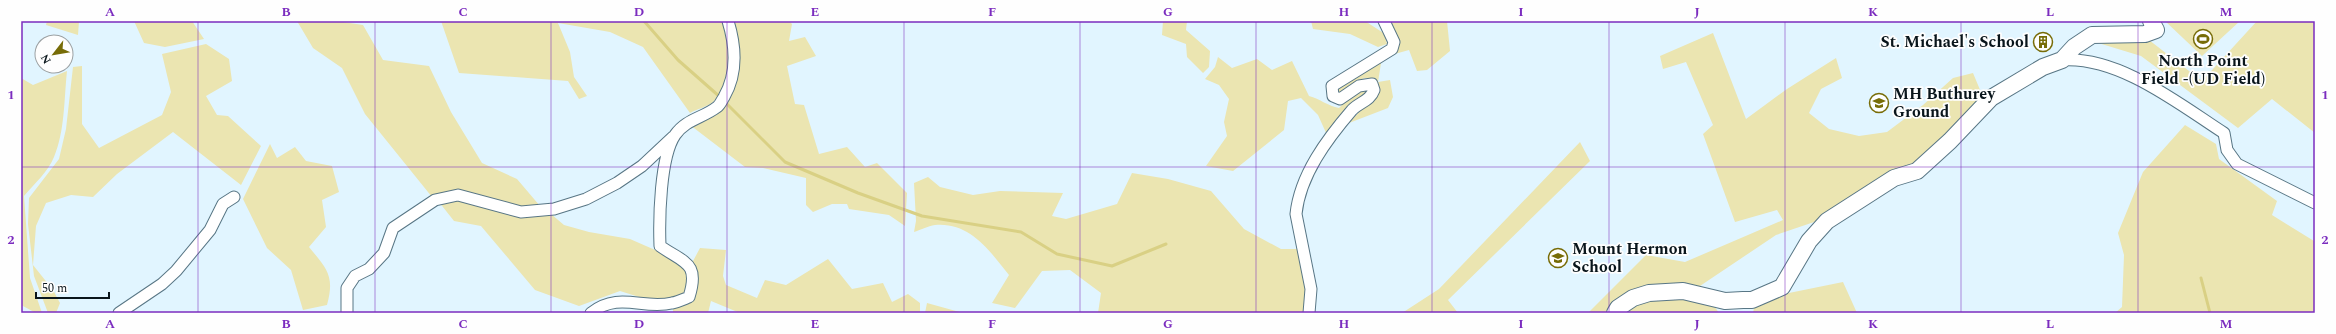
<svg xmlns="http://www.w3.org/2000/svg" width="2336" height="334" font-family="Spectral,serif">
  <rect width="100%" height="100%" fill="#e1f5ff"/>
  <path fill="#ebe5b1" d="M47,21H79L78,35L46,25Z
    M134,21H192L204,39L165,47L144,43Z
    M297,21H336L363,25L383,60L429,66L451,112L482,163L517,179L540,206L520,207L432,197L365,114L342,68L313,48Z
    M441,21H724C733,45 734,85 713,102C707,107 697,109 690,113L643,47L610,32L558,23L570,52L574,77L587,96L579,99L568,81L459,73Z
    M731,21H789L792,24L789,41L805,37L816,56L787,66L795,104L804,105L819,154L847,147L865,167L877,163L907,193L905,226L889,215L849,209L847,204H832L813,212L806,205V178L763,168L745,167L690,125L735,84Z
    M1163,21H1187L1186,30L1210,51L1209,67L1203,73L1187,57L1186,44L1162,35Z
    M1311,21H1365L1385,34L1387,44L1378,47L1350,34L1313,29Z
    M1387,21H1447L1450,51L1427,70L1417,71L1409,50L1391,55Z
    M2165,21H2240L2202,56Z
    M2257,21H2315V133L2272,99L2238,128L2141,56L2095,42L2149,40L2202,81Z
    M1713,33L1746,119L1787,89L1836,58L1842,78L1821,89L1809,113L1829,129L1859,136L1887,132L1923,105L1953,78L1973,73L1983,97L1913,166L1820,220L1776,235L1697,288L1681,286L1609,313H1588L1646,255L1685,262L1783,220L1777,210L1735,222L1703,134L1713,125L1686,62L1663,69L1660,56Z
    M206,44L229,59L232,81L206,96L217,115L228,116L261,146L241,185L173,132L117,174L93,197L71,195L46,203L36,226L33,265L53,290L60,303L56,313H48L34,276L28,224L29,198L59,159L66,129L73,67L82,66V124L99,148L162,115L171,92L162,54Z
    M1218,57L1232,68L1257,59L1272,70L1292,61L1309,96C1320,99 1328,106 1339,108L1347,100L1366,87L1368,94L1352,102L1327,135L1318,115L1301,98L1288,101L1284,130L1233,171L1206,166L1227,136L1224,122L1229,99L1219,85L1205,79L1215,67Z
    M1382,57L1378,82L1390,80L1393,97L1388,108L1349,123L1379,90L1378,82C1364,71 1351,85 1338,94L1335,87Z
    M67,71C64,99 65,131 54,157C48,172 34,184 24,196L30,278L42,313H36L21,305V78L33,85Z
    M2185,125L2216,144L2219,159L2277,201L2272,215L2314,241L2315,313H2115L2122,307L2124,255L2118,233L2143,172Z
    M1580,142L1590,161L1448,300L1458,313H1402L1439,289Z
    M270,144L277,158L295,147L306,161L332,166L339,192L322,200L326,227L309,247C327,269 335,276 327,305L303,310L291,270L267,248L243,199Z
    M1132,173L1168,179L1211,191L1244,229L1281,249H1299L1306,289L1303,313H1098L1101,293L1070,270L1042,271L1015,308L992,303L1009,275C989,250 970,222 935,225C928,226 920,230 914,232L916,221L914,183L928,177L940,187L973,195L1000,191L1063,193L1052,216L1066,219L1117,204Z
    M459,198L551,214L564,225L589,232L630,239L662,253L686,268C690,281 689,287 680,297L652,301L620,291L579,306L535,290L481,226L454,221L439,202Z
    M700,248L726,250L723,276L726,285L757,298L765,280L786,285L828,259L852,289L883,283L892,302L908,294L920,303V313H740L711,301L708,313H673V306L688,302L692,263Z
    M1843,282L1857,313H1753L1755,303L1784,294Z
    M1656,298L1691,299L1713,304L1719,313H1625L1635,303Z
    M927,303L963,313H925Z"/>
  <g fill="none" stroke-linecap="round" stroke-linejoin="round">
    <path stroke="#d9d084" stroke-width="3" d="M644,21L678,60L720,97
      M724,101L785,162L858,193L922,216L1021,232L1057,254L1112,266L1166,244
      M2201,278L2210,313"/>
    <defs>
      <path id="street" d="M2062,60C2119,56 2179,104 2224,133L2227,150L2237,164L2315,203
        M119,313L162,284L176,271L210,230L223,204L234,197
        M347,313V288L355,276L369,269L384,253L393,228L435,200L458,195L521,212L554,209L586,199L617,183L642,166L673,137
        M591,313C619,291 643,310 672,303C678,302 684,299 689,297C700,262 684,263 660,246C659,219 660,157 675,135C686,119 703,118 717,107C720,105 722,100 724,97C738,73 736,47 728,21
        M1309,313L1311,289L1296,214C1300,175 1327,139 1352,110C1360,102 1370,101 1374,90L1372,84L1359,86L1340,99L1333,96L1332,86L1392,49L1394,42L1384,21"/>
      <path id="secondary" d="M1615,313L1618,308L1633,298L1649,293L1683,291L1725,301L1743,300H1752L1782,287L1809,241L1827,221L1894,178L1917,171L1950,141L1991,98L2043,67L2062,60L2074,47L2092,35L2145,34L2156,30L2151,21"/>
    </defs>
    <use href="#street" stroke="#587685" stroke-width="13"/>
    <use href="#secondary" stroke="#587685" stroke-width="18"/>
    <use href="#street" stroke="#fff" stroke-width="11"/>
    <use href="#secondary" stroke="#fff" stroke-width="16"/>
  </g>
  <path fill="none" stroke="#7b2cbf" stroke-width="1" stroke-opacity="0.55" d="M198,21V313M375,21V313M551,21V313M727,21V313M904,21V313M1080,21V313M1256,21V313M1432,21V313M1609,21V313M1785,21V313M1961,21V313M2138,21V313M21,167H2315"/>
  <defs>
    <symbol id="stadium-ring" viewBox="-11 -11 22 22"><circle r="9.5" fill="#fefefe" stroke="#776c07" stroke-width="1.5"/><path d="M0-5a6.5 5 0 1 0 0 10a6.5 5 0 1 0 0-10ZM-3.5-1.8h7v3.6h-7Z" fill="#776c07"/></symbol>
    <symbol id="building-ring" viewBox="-11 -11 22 22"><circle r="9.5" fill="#fefefe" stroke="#776c07" stroke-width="1.5"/><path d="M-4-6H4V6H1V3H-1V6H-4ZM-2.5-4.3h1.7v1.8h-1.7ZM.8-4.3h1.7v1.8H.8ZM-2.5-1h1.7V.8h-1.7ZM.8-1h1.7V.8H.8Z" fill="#776c07"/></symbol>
    <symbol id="school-ring" viewBox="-11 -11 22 22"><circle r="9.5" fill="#fefefe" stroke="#776c07" stroke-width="1.5"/><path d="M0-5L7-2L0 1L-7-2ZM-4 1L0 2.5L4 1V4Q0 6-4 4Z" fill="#776c07"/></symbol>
  </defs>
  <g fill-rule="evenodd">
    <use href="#stadium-ring" x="2192" y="28" width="22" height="22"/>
    <use href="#building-ring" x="2032" y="31" width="22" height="22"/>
    <use href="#school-ring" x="1868" y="92" width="22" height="22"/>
    <use href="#school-ring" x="1547" y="247" width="22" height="22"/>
  </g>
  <g text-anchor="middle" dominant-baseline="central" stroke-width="3.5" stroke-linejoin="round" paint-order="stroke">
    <g font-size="16" font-weight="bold" fill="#09151b" stroke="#fefefe" text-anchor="start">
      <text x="2029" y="42" text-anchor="end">St. Michael's School</text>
      <text x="2203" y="61" text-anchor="middle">North Point<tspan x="2203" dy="18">Field -(UD Field)</tspan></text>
      <text x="1893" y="94">MH Buthurey<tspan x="1893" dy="18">Ground</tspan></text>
      <text x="1572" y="249">Mount Hermon<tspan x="1572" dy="18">School</tspan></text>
    </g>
  </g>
  <rect width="2336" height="334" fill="none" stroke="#fefefe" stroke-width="44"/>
  <g transform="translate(54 54) rotate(239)"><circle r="19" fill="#fefefe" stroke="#9ca1a3"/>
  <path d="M0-3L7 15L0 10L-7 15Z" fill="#776c07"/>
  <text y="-6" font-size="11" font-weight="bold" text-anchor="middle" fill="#09151b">N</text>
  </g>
  <path d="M36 292v6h73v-6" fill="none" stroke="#09151b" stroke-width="2"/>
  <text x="42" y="292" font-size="12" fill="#09151b" stroke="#fefefe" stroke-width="3" paint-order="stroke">50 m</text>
  <rect x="22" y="22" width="2292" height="290" fill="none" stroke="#7b2cbf" stroke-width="1.5"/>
  <g font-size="13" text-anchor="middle" font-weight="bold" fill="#7b2cbf">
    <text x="110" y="16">A</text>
    <text x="286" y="16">B</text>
    <text x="463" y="16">C</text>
    <text x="639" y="16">D</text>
    <text x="815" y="16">E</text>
    <text x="992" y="16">F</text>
    <text x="1168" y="16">G</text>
    <text x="1344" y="16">H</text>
    <text x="1521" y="16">I</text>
    <text x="1697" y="16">J</text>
    <text x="1873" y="16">K</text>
    <text x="2050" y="16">L</text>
    <text x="2226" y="16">M</text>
    <text x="11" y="99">1</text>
    <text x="2325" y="99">1</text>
    <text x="11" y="244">2</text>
    <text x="2325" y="244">2</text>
    <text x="110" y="328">A</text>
    <text x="286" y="328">B</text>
    <text x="463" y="328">C</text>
    <text x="639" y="328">D</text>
    <text x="815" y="328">E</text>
    <text x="992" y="328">F</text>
    <text x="1168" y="328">G</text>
    <text x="1344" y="328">H</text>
    <text x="1521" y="328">I</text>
    <text x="1697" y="328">J</text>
    <text x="1873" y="328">K</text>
    <text x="2050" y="328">L</text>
    <text x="2226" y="328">M</text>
  </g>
</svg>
